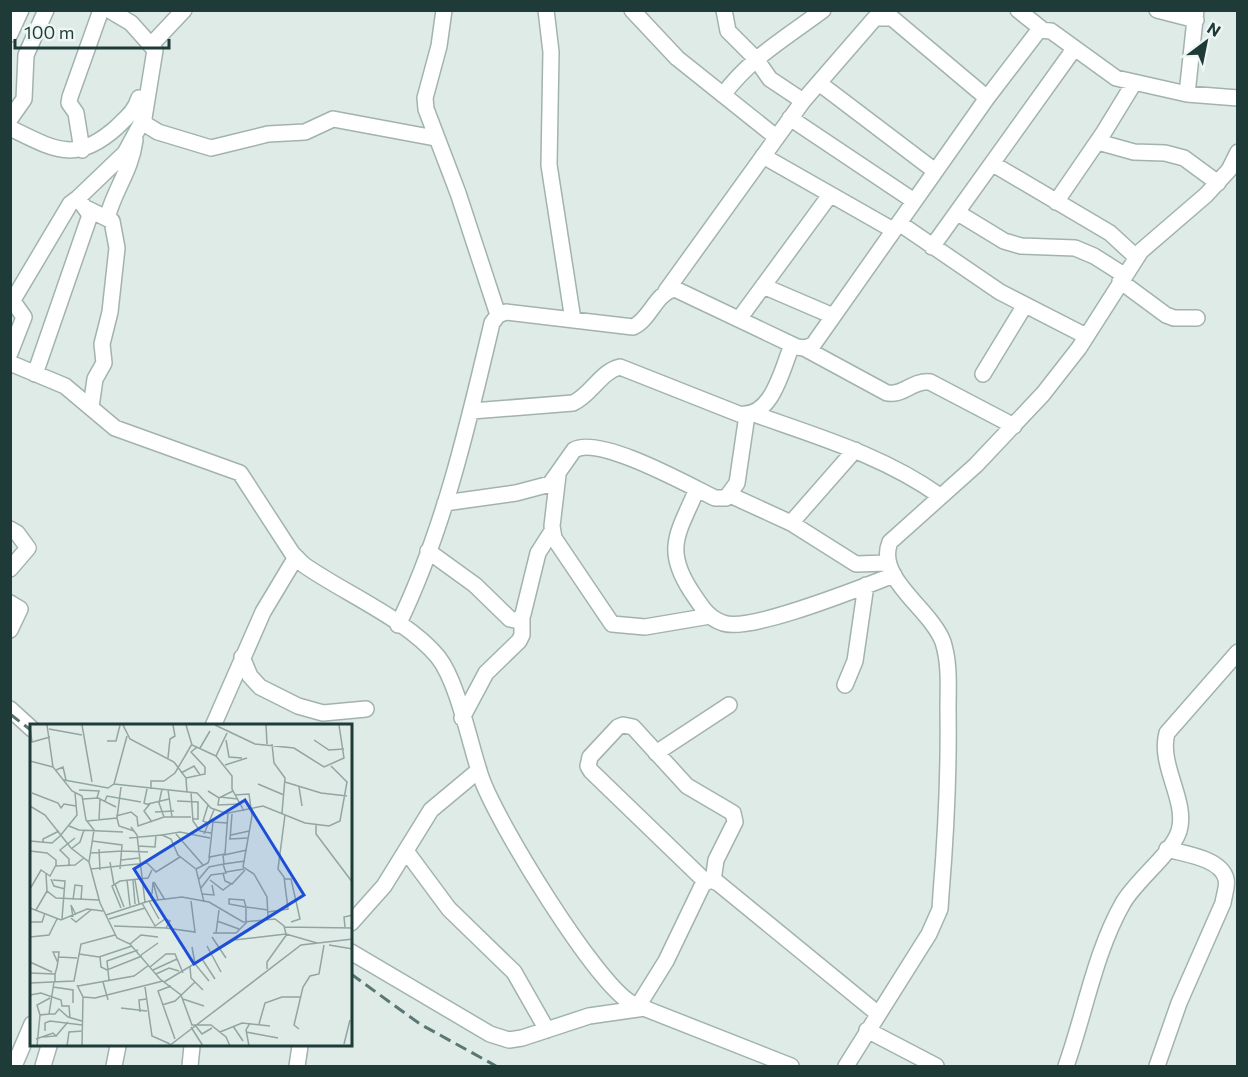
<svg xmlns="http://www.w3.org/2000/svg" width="1248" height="1077" font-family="Commissioner,sans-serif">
  <rect width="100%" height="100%" fill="#dfebe7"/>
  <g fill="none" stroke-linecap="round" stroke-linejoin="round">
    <defs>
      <path id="minor" d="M109,10L131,23L155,50L144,118L145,124L158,132L211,148L268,134L305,132L333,119L435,138
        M444,10L439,46L425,98L426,109L458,193L498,315
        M546,10L551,52L549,165L573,320
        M632,10L677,58L776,137
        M724,10L728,31L756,59L770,79L803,101
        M1018,10L1043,30
        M1157,10L1196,20
        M10,34L21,10
        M151,45L184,10
        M819,83L935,171
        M1187,94L1196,10
        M723,95C750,58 787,37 823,10
        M790,118L914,201
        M10,119L24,99L26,55L46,10
        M10,128C55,150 76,164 117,127C127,117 135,111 139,98L145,99
        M1098,142L1134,152L1165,153L1184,158L1218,183
        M82,150L76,113L69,103L70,97L101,10
        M763,156L893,230
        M993,164L1110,233L1136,257
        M78,198L125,153L144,118
        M1056,202L1104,132L1134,83
        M88,209L112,221L117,248L110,312L102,344L104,363L95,379L91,407
        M958,213L1004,241L1021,246L1075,248L1094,256L1124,275
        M107,218C115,188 131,171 135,140
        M899,223L1000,292L1086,336
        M932,247L1074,49
        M1120,281L1166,315L1174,318H1197
        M763,286L833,316
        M666,291L803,101L875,18H892L987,98
        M10,297L24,317L10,353
        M13,300L70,204L78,198L90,215L35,374
        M739,319L830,195
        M804,348L887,393C903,396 913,380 930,382L1014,426
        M10,363L65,386L115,428L240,473L292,553L304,565C344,593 408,620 438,657C458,682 470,745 481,777C496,821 594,981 631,1003L791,1066
        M983,374L1025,305
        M472,411L573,403C591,395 601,371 620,367L739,414C772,419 782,369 792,345
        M754,414C819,437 884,456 940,496
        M558,475L552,526L554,538L612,624L645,627L710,616
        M697,489C679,532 663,548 691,591C700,604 707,618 723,623C750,633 862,587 894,575
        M730,495L791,523L856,564L887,563
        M445,503L516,493L550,484L574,450C599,435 688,485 715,498H726L737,483L747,415
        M791,523L855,450
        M10,529L17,533L28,548L10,569
        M428,551L475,585L510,619L519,621L523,614L538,553L552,531
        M10,603L20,609L10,630
        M398,625C444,530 468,425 492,323L498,315L506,312L633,327C651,319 655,293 675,289L797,347L804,348L813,345L987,98L1039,30L1051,31L1116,78L1187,94L1238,98
        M242,657L250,676L260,687L298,706L323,713L366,709
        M845,685L855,661L866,585
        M10,709L32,729
        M462,718L486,673L519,641L522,635V618
        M213,726L263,612L296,557
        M656,753L729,705
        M406,851L449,909L514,972L547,1030
        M706,882L591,771L588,766L590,757L618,727L623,725L633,727L687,786L733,813L735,822L716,860L713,881
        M351,923L384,886L431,810L479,770
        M351,952L490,1034L509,1040L522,1038L589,1016L645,1008
        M638,1006L666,961L703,884L711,880L718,883L877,1013
        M867,1030L936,1066
        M14,1066L32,1024
        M43,1066L49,1046
        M114,1066L118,1046
        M190,1066L192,1046
        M297,1066L300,1046
        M846,1066L929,934L940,909L941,894C946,833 949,772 948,710C948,688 950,664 943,642C931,609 875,578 890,542L976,465L1043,394L1079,348L1141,251L1206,195L1229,170L1238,152
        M1066,1066C1085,1013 1095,952 1123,903C1137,879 1171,855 1179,831C1188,801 1158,765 1167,733L1238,652
        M1157,1066L1179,1003L1223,903C1224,895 1228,886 1226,879C1221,858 1184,854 1167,849"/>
    </defs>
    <use href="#minor" stroke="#a2b3af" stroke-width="18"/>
    <use href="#minor" stroke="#fff" stroke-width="15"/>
    <path stroke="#597773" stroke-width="3" stroke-dasharray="12 6" stroke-linecap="butt" d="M10,714L32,731
      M351,974L420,1024L496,1066"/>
  </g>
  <g transform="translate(30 724)">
    <rect width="322" height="322" fill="#dfebe7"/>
    <path fill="none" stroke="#92a5a1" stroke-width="1.5" d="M17,1L23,43L42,67L52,72L56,96L64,106L59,138M52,1L62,58M93,1L100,15L144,38L156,54L157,69M156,1L162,21L186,32M185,1L225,20L264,24L294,43L314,34L309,1M236,1L237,20M0,3L2,18L20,13M19,5L52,11M197,9L186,32L202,52V65L214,87M196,16L199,33L212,34M284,16L299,26L314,25M77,17H86L90,1M242,20L244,39L255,54L252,89M170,24L180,7M138,34L140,15L145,12L143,1M0,37L23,43M195,41L217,34M26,46L33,43L36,56M151,49L164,42L170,51M156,54L175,50V43L161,28L167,23M34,56L78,64L84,60L167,69L181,84L198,90M255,58L291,69L317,72M84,60L97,12M228,60L254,71M91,63L87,94L89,102L104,107M269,63L272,82M117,65L114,79L119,81L114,87L122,98M121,65V57H134L145,49L162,20M132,65L129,79L134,93H161M49,66L69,67L67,74M138,66L142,93M178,67L189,74L203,67M161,68L163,97L170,107L181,109M2,69L28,79L31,84L34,80L46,82M205,71L219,70L222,92L213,143L224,150L237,173L238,194M190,73L208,75M189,74L188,81L211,80M53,75L68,74L86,83M75,77L77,72L111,78M147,77L168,78V95H162M118,80L139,75M178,81L173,97L178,99M0,82L15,91L41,124L59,138L70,179L87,214L100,220L130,255L151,271L162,301H181L196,313L200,322M125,88L144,87M86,92L101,88L107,93L108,102L134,93M69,96L70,75M57,97L87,94M286,100V110L323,159M39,102L49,106L93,108M101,103L107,111L115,178M146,110L173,141M174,110L184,86M201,111L219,107M99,114L132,111M199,115L219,114M200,115L202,90M0,117L22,119L30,112L47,91L45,69M62,117L92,121L90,145M13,119V115L29,107M108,122L125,123L126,111M41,125L50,118L54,106M69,125L70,146M0,127L17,129L26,136V142L45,141L54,134M92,127L118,128M61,129L92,127M194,131L217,126M179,134L183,98L197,99M91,136L109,134M80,138L84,161M194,140L215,137M39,142V135L30,126L45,114M61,145L117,139L126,148L150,133M166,145L148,131L141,115L132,111L150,108L180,114M196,148L214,145M193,149L195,157L202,160L215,146M16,150L17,167L26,174L69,176M21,155L24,162L35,165M169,155L179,143L194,140L193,131M254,155H261L270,195L261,198M23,156L35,157L32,195M97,156L100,182M103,156L105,180M105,156L109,180M180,156L193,166L201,160M124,158L135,176M85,160L94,183M171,164L181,151L196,149L193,140M0,165L11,146L20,152L26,141M122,170L123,158L128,176M172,170L184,171L182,161M43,176L45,161L52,162L51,176M119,177L129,195M174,178L166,145L178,139L180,133L195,130L198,89L233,82L275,99L299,102L310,97L317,58L301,42M215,183L199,180V175L214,176L216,183M0,184L31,196L57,185L73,187M91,184L82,162L90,157L118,154L122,146M6,186L17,167M238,188L258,185L254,153L248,145L255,91M76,191L119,177L152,173L179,178L213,198L245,195L254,202L256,210M43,193L41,181L46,191M41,194L46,198L61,186M79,195L115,184M187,197L209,205M0,198H12L15,189M216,198V183L238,186M84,202L136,204L140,197L135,195L125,202L112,179M254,203L323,204M315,203L314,193L323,191M136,204L165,208L161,177M183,209H206L217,198M186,209L189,186M0,213L19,211L27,195M182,213L196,234M100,220L111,211L128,213M299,221L323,225M177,222L191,248M162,223L165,240L179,257M49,230L69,233L102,222M111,231L128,219M29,233L47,234M70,233L71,243L77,246L112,232M172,235L185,255M0,238L22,248M120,243L136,230H145L153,249M160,243L161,254L173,266M237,245V238L257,210M123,246L147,235M0,249L25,250M126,250L139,244L149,247M79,256L77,237L108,226M25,258V250L27,243L28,237L29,228H23L28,239M73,258L78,276M134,258L204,216L256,210L287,219M0,259L44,257L51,220L85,211M47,261L53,273L52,322M48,262L104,252L119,241M141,262L128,267L145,315M23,263L43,266V279M115,263L122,312L140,320M0,271L11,269L31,276L32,282H39L40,294M53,273L65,274L133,257M153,275L174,282M132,281L145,277L165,258M91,284L117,287M110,288L109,276L117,275M19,290H25L29,285L38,293L52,297M10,291L7,281L20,274M229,300L235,279L252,273H271M165,301L172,310L182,304M203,302L213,317M161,303L173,322M269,305L264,301L273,263L280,252L289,250L294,221M15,307V299L20,297L52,301M190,308L212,299L240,302M216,308L248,314M26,312L38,298M6,315L23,309L26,312L13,313M314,320L320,296M7,322L10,291L19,290L24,258M37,322L39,308L53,307M139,322L271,221L323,215M219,322L216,306L220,299"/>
    <path fill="#1d4ed8" fill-opacity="0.15" stroke="#1d4ed8" stroke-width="3" d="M215,76L274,171L164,240L104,145Z"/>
    <rect width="322" height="322" fill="none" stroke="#1f3b38" stroke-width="3"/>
  </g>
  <rect width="1248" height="1077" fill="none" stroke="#1f3b38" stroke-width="24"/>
  <g transform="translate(1206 42) rotate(32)" stroke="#eff7f5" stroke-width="4.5" paint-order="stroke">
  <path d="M0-4.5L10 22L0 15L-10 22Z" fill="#1f3b38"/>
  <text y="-9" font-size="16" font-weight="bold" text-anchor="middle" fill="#1f3b38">N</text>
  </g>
  <path d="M15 39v9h154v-9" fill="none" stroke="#1f3b38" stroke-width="3"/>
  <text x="24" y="39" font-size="18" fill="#1f3b38" stroke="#eff7f5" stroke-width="4.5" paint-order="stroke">100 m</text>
</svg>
